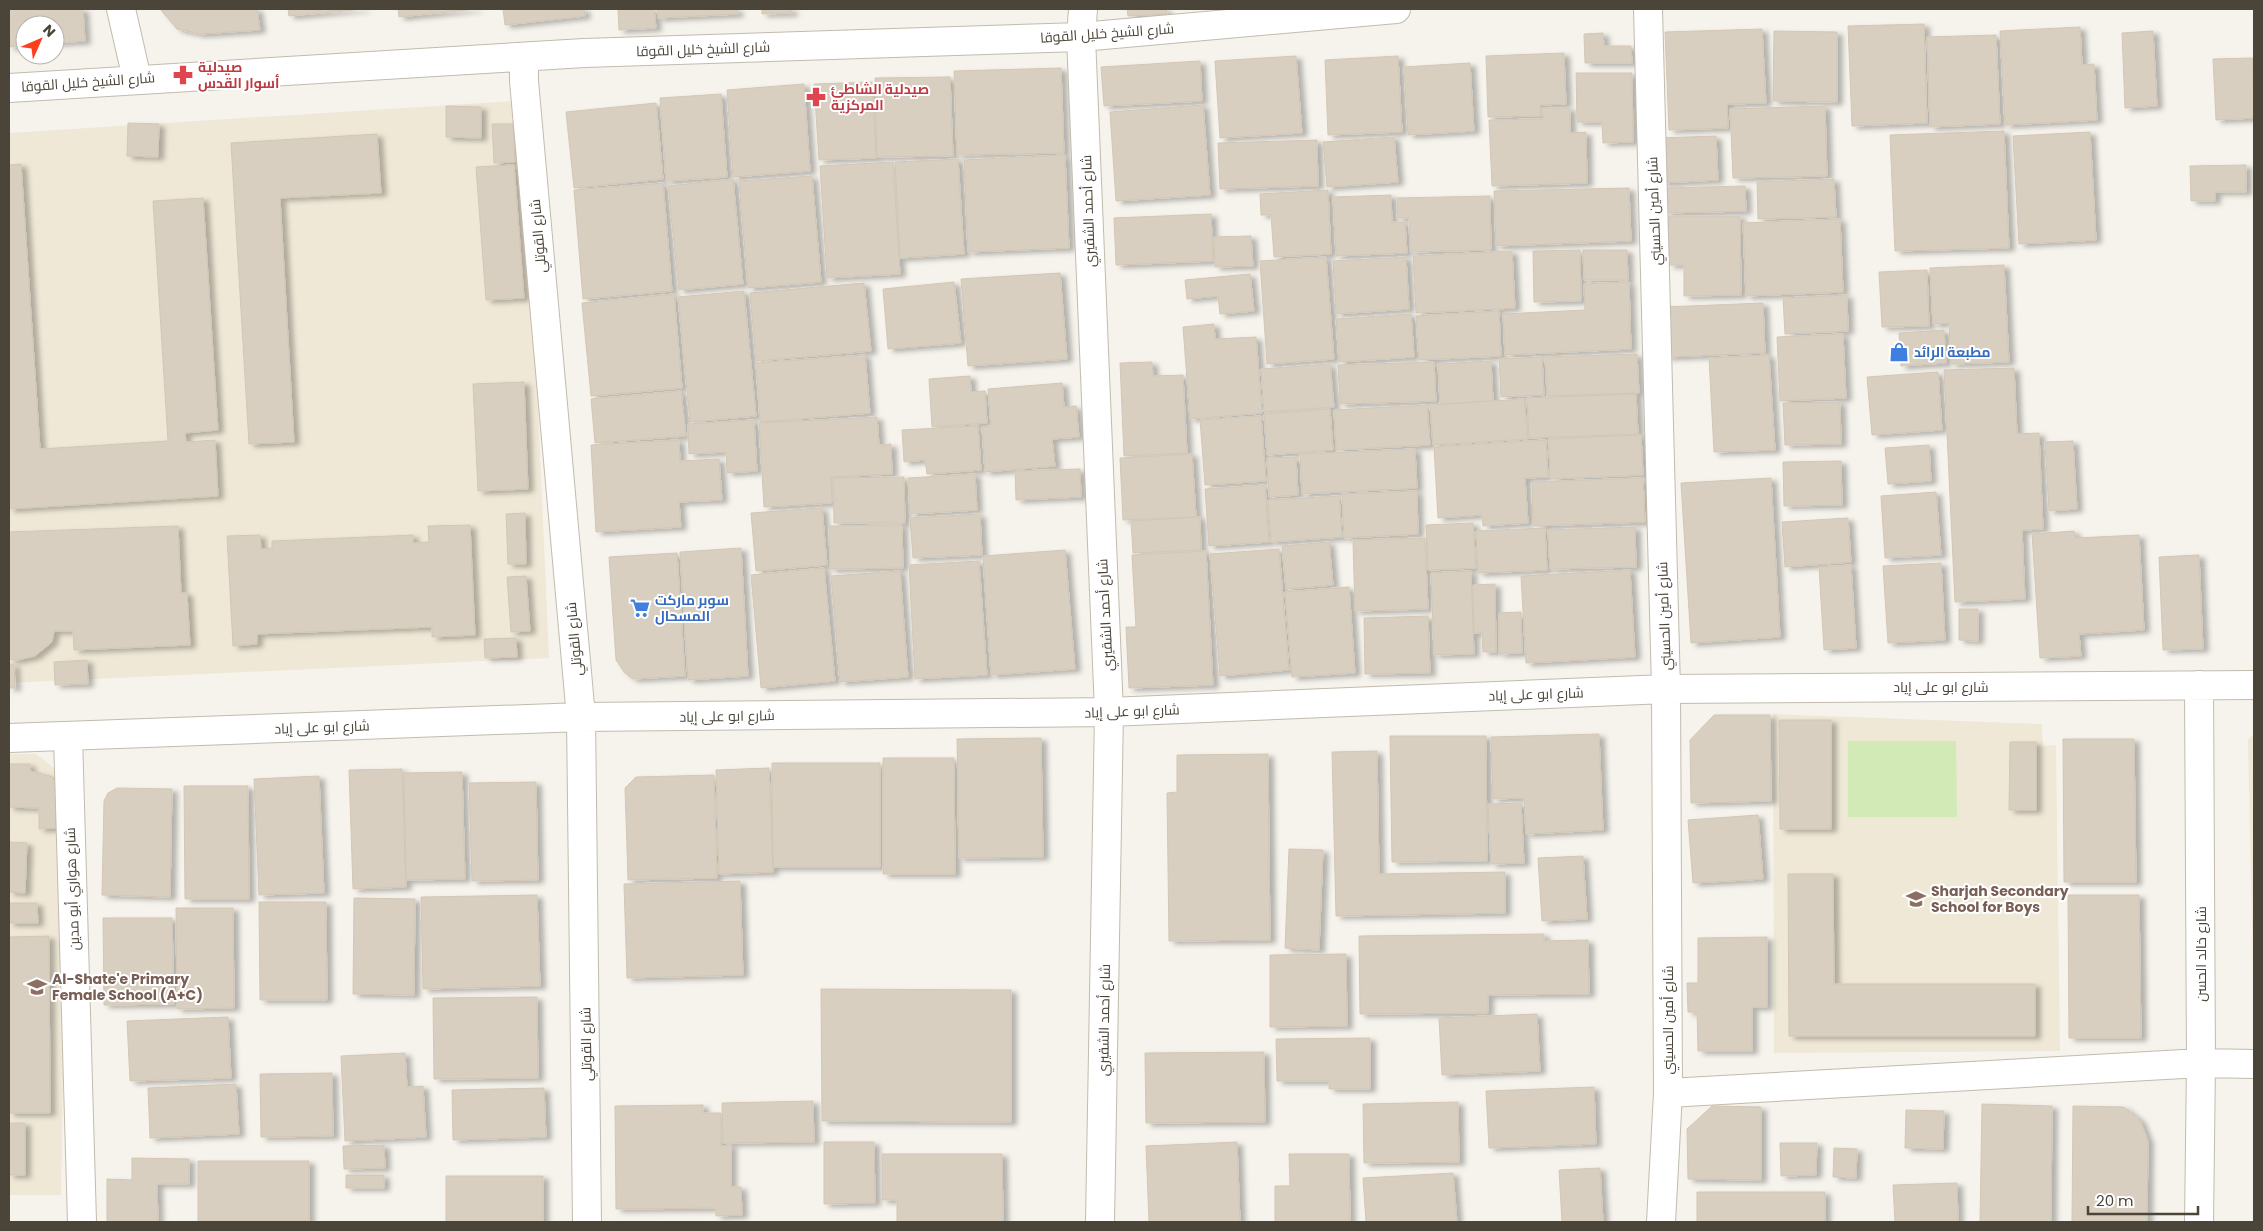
<svg xmlns="http://www.w3.org/2000/svg" width="2263" height="1231" font-family="Poppins,Cairo,sans-serif">
  <defs>
    <filter id="shadow"><feDropShadow dx="5.5" dy="3" stdDeviation="2.5" flood-color="#0004"/></filter>
  </defs>
  <rect width="100%" height="100%" fill="#f6f3ec"/>
  <path fill="#efe8d6" d="M514,101L536,359L549,658L9,683V133Z
    M1773,714L2042,724L2043,746L2056,745L2060,1051L1774,1053Z
    M2254,733V1018L2248,740Z
    M9,754H36L68,779L61,1195H9Z"/>
  <path fill="#d2eab5" d="M1848,741H1956L1957,817H1848Z"/>
  <path fill="#d8cfc1" stroke="#d3c7b4" filter="url(#shadow)" d="M9,9H83L85,41L55,43V25H25V46L9,47Z
    M160,9H257L260,30L200,34L177,29Z
    M288,9H364L289,16Z
    M398,9H476L399,17Z
    M503,9H584L585,16L505,25Z
    M618,9H654L656,28L619,30Z
    M657,9H737L738,14L658,18Z
    M762,9H792V13L762,14Z
    M1127,9H1166L1167,14L1128,16Z
    M1924,24L1927,123L1852,126L1848,26Z
    M2080,27L2082,65L2094,64L2097,120L2005,125L2000,31Z
    M1762,29L1766,103L1727,104L1728,128L1669,130L1665,32Z
    M1774,31L1837,32V102L1773,101Z
    M2153,31L2157,106L2125,108L2122,33Z
    M1603,33L1604,46H1631L1632,63H1585L1584,34Z
    M1996,35L2000,124L1930,127L1927,37Z
    M1564,53L1566,104L1540,105L1541,116L1488,117L1486,56Z
    M1296,56L1302,133L1220,138L1215,61Z
    M1398,56L1402,132L1328,135L1325,60Z
    M2253,58L2254,118L2216,120L2213,59Z
    M1200,61L1202,101L1104,106L1101,67Z
    M1470,63L1474,131L1408,135L1404,67Z
    M1061,68L1064,153L957,155L954,71Z
    M1576,73H1632L1633,142L1603,143L1602,122H1577Z
    M950,77L953,156L877,157L875,78Z
    M872,82L876,158L819,160L814,84Z
    M804,84L810,171L733,177L727,90Z
    M721,94L727,177L666,181L660,98Z
    M656,103L663,179L574,188L566,112Z
    M1203,105L1210,195L1116,201L1110,112Z
    M446,106L481,107V138L446,137Z
    M1825,106L1827,176L1733,178L1730,109Z
    M1542,108H1570V133L1586,132L1587,183L1492,186L1489,120L1543,119Z
    M128,123L159,124L158,157L127,156Z
    M492,124H513L515,162L494,163Z
    M2004,131L2009,248L1895,251L1890,135Z
    M2090,132L2096,240L2019,244L2013,136Z
    M377,134L381,193L280,198L294,442L249,444L231,143Z
    M1716,136L1718,180L1661,183L1659,138Z
    M1394,137L1398,182L1327,187L1323,142Z
    M1317,140L1318,186L1220,189L1218,143Z
    M1065,155L1069,248L968,252L964,160Z
    M958,159L964,254L900,258L895,162Z
    M893,162L900,274L827,278L820,166Z
    M21,164L40,449L168,441L153,201L203,198L218,430L185,433L186,442L215,440L218,496L9,509V165Z
    M514,165L524,298L486,300L476,167Z
    M2246,165V192H2215V201H2191L2190,166Z
    M812,176L821,282L748,288L739,181Z
    M733,179L743,284L679,290L668,186Z
    M1834,179L1836,217L1758,219L1757,182Z
    M663,183L672,291L583,299L574,190Z
    M1745,186L1746,211L1665,213L1664,188Z
    M1629,188L1631,241L1496,246L1494,191Z
    M1328,190L1331,254L1274,257L1271,215H1261L1260,194Z
    M1391,195L1392,222H1405L1407,253L1336,256L1333,197Z
    M1490,196L1491,250L1410,252L1409,218H1397V198Z
    M1211,214L1213,261L1116,265L1114,218Z
    M1668,216H1740L1741,295L1684,296V265H1669Z
    M1840,219L1843,292L1746,296L1743,223Z
    M1251,236L1253,266L1215,267L1214,237Z
    M1580,250L1581,301L1534,302L1533,251Z
    M1583,250H1627L1628,280H1584Z
    M1512,251L1515,308L1416,313L1413,256Z
    M1326,257L1334,359L1267,364L1260,261Z
    M1406,257L1409,309L1336,314L1333,261Z
    M2004,265L2009,362L1951,364L1949,323L1933,324L1930,268Z
    M1927,270L1929,326L1882,327L1879,272Z
    M1060,273L1067,359L968,366L961,279Z
    M1250,274L1254,311L1220,314L1218,296L1187,299L1185,280Z
    M954,282L961,343L888,349L883,289Z
    M1629,282L1631,349L1505,355L1503,314L1585,310L1584,284Z
    M864,283L871,351L756,361L750,293Z
    M744,291L756,416L690,422L678,297Z
    M674,294L682,388L591,396L582,303Z
    M1847,295L1848,331L1785,334L1783,298Z
    M1763,303L1765,353L1666,357L1664,307Z
    M1499,311L1501,356L1419,360L1416,316Z
    M1411,314L1414,357L1339,362L1336,319Z
    M1214,324L1215,339L1256,337L1262,413L1190,419L1183,327Z
    M1944,330L1946,363L1901,366L1899,333Z
    M1843,334L1846,398L1780,401L1777,337Z
    M1637,354L1639,393L1547,396L1545,357Z
    M865,355L870,413L760,422L756,363Z
    M1769,355L1775,450L1714,452L1709,358Z
    M1542,357L1544,395L1501,397L1499,359Z
    M1491,361L1493,401L1440,404L1438,364Z
    M1152,362L1153,376L1183,375L1187,453L1124,456L1120,363Z
    M1434,362L1436,401L1340,404L1338,365Z
    M1330,364L1334,407L1264,412L1261,369Z
    M2014,368L2017,434L2039,433L2043,529L2022,530L2025,599L1955,602L1944,370Z
    M1938,372L1942,430L1872,435L1867,377Z
    M970,376L971,392L985,391L987,423L932,427L929,379Z
    M524,382L528,489L478,491L473,384Z
    M1062,383L1064,407L1076,406L1079,437L1052,439L1055,466L985,472L982,427L991,426L988,389Z
    M681,391L686,436L595,443L591,399Z
    M1636,394L1638,434L1529,438L1527,398Z
    M1524,399L1528,439L1433,445L1430,405Z
    M1840,402L1841,444L1785,445L1783,403Z
    M1427,405L1430,445L1336,450L1334,410Z
    M1330,409L1333,450L1267,455L1264,414Z
    M1261,416L1266,481L1205,485L1200,420Z
    M877,417L879,445L891,444L892,474L831,477L832,503L764,507L759,423Z
    M754,420L757,471L727,473L726,452L689,454L688,424Z
    M978,426L981,470L927,474L925,460L904,462L902,430Z
    M1641,435L1643,475L1550,479L1549,439Z
    M679,440L680,461L719,459L722,500L679,502L681,527L596,532L591,445Z
    M1546,440L1548,477L1525,478L1528,523L1483,526L1482,515L1438,518L1434,447Z
    M2073,441L2077,509L2049,511L2045,442Z
    M1929,445L1931,481L1888,484L1885,448Z
    M1415,449L1417,488L1302,494L1300,454Z
    M1192,454L1196,517L1123,520L1120,458Z
    M1296,457L1298,495L1269,497L1267,458Z
    M1841,461L1842,505L1784,506L1783,462Z
    M1080,469L1081,497L1016,500L1015,471Z
    M975,474L977,510L910,514L908,478Z
    M904,477L905,523H834L833,478Z
    M1643,478L1645,522L1533,526L1532,482Z
    M1771,478L1780,637L1691,643L1681,483Z
    M1265,485L1269,542L1209,546L1205,489Z
    M1417,491L1418,534L1344,538L1342,494Z
    M1936,492L1941,555L1885,558L1881,496Z
    M1339,496L1342,537L1271,542L1268,500Z
    M822,508L827,565L756,571L751,513Z
    M525,513L526,564H508L506,514Z
    M980,514L982,555L913,558L910,518Z
    M1200,517L1201,550L1133,553L1131,521Z
    M1848,518L1851,562L1785,567L1782,522Z
    M1473,523L1476,568L1428,570L1426,525Z
    M470,525L475,635L432,637V627L257,634V644L233,646L227,536L260,535L261,549L272,548V541L413,535V543L429,542L428,526Z
    M902,525L903,568L830,569L829,526Z
    M178,526L181,593H187L190,645L74,650L73,631H54L52,642L35,656L18,660L9,659V532Z
    M1635,527L1636,567L1550,569L1548,530Z
    M1545,528L1547,570L1478,573L1476,531Z
    M2074,531L2075,538L2139,535L2144,630L2079,634L2081,656L2040,658L2032,534Z
    M1425,538L1428,609L1355,611L1353,540Z
    M1329,542L1333,585L1286,589L1282,546Z
    M741,548L748,676L688,680L680,552Z
    M1279,549L1289,670L1220,676L1210,554Z
    M1065,550L1075,669L991,675L983,556Z
    M1206,551L1213,685L1129,688L1126,627H1136L1132,555Z
    M677,553L685,676L633,679L624,672L616,660L609,557Z
    M2199,555L2203,649L2163,650L2159,557Z
    M979,561L987,675L915,679L909,565Z
    M1941,563L1945,640L1888,643L1883,566Z
    M1851,565L1856,648L1824,650L1819,567Z
    M824,568L835,681L761,688L751,575Z
    M1630,570L1635,657L1526,663L1521,576Z
    M900,571L908,677L840,682L831,576Z
    M1471,571L1474,654L1434,655L1431,573Z
    M526,576L530,631L511,632L507,577Z
    M1495,584L1496,652H1483L1482,633H1474L1473,585Z
    M1349,587L1355,673L1292,677L1285,592Z
    M1959,609H1978V641L1959,640Z
    M1521,612L1522,653L1499,654V613Z
    M1428,616L1430,673L1365,674L1364,618Z
    M516,638L517,657L485,658L484,639Z
    M87,660L88,684L55,685L54,662Z
    M9,664H14L15,688H9Z
    M1714,715H1770L1771,801L1691,803L1690,740Z
    M1779,720H1831V829H1780Z
    M1599,734L1603,830L1526,834L1524,798L1493,799L1491,737Z
    M1390,736H1486L1487,861L1392,862Z
    M1041,738L1043,857L959,858L957,739Z
    M2063,739H2134L2136,882H2064Z
    M2010,742H2036V810H2009Z
    M1377,751L1379,874L1505,872V913L1336,916L1332,752Z
    M1268,754L1270,940L1169,941L1167,793L1177,792V755Z
    M883,758H954L955,874H883Z
    M772,763H880V867H773Z
    M9,764H30V771L50,776L57,783L65,813L56,815V828L39,829V808L9,807Z
    M769,768L773,872L719,874L716,770Z
    M402,769L406,887L353,889L349,770Z
    M462,772L465,879L406,880L404,773Z
    M714,775L717,878L628,880L625,788L636,777Z
    M319,776L324,893L259,895L254,779Z
    M536,782L538,880L472,881L469,783Z
    M184,786H248L249,899H185Z
    M117,788L172,789L170,897L102,895L104,801L108,793Z
    M1521,803L1524,863L1491,864L1488,804Z
    M1758,815L1763,879L1693,883L1688,820Z
    M9,842L27,843L25,893L9,892Z
    M1289,849L1323,850L1319,950L1285,948Z
    M1583,856L1587,919L1542,921L1538,858Z
    M1788,874H1833L1834,984H2035V1036H1789Z
    M740,881L743,975L627,978L624,884Z
    M537,895L540,986L423,989L421,897Z
    M2068,895H2139L2141,1038H2069Z
    M354,898L415,899L414,995L353,994Z
    M259,902H326L327,1000H260Z
    M9,903H37L38,923H9Z
    M176,908H233L234,1008L177,1009Z
    M103,918H172L174,1004L104,1005Z
    M1544,934V941L1588,940L1589,994L1488,995V1013L1360,1014L1359,936Z
    M49,936L50,1113H9V937Z
    M1767,937V1007H1752V1051H1698L1697,1012H1688L1687,983H1698V938Z
    M1346,954L1347,1026L1270,1027V955Z
    M821,989L1011,990V1122L822,1121Z
    M537,997L538,1078L434,1079L433,998Z
    M1537,1014L1540,1071L1442,1075L1439,1018Z
    M228,1017L231,1078L130,1081L127,1021Z
    M1370,1038V1089H1329V1081H1277L1276,1039Z
    M1264,1052L1265,1122L1146,1123L1145,1053Z
    M405,1053L407,1087L423,1086L426,1137L345,1141L341,1056Z
    M332,1073L333,1136L261,1137L260,1074Z
    M236,1084L239,1134L150,1138L148,1088Z
    M1594,1087L1596,1144L1489,1148L1486,1091Z
    M544,1088L546,1137L453,1140L452,1090Z
    M813,1101L814,1142L723,1143L722,1103Z
    M1458,1102L1459,1162L1364,1163L1363,1104Z
    M1982,1104L2052,1106L2051,1222H1980Z
    M703,1105V1113H721V1146L731,1145V1187H741L742,1215L716,1216V1208L616,1209L615,1106Z
    M1712,1106L1761,1107V1180L1688,1179L1687,1129Z
    M2073,1106L2124,1107L2140,1120L2148,1141L2147,1222H2072Z
    M1906,1110L1944,1111L1943,1149L1905,1148Z
    M9,1123H25V1175H9Z
    M824,1142H874L875,1203L824,1204Z
    M1237,1142L1240,1222H1149L1146,1146Z
    M1780,1143H1817L1816,1175L1781,1176Z
    M384,1145L385,1168L344,1169L343,1146Z
    M1834,1148L1857,1149L1856,1178L1833,1177Z
    M882,1154H1002L1003,1222H897V1200H882Z
    M1289,1154H1349L1350,1222H1275V1186H1290Z
    M132,1158L189,1159V1184H157L158,1222H107V1179L132,1180Z
    M198,1161H309V1221H198Z
    M1600,1168L1603,1222H1562L1559,1170Z
    M1453,1173L1457,1222H1366L1363,1178Z
    M346,1175H384V1188H346Z
    M446,1176H543V1222H446Z
    M1957,1183L1958,1222H1895L1893,1185Z
    M1697,1192H1825V1222H1697Z"/>
  <g fill="none" stroke-linecap="round" stroke-linejoin="round">
    <defs>
      <path id="minor" d="M121,9L137,79
        M1083,9L1081,37L1109,712L1100,1222
        M1648,9L1666,689L1668,1093L1661,1222
        M524,57V81L581,717L587,1222
        M9,88L584,53L1081,37L1396,9
        M2199,685L2201,1063L2199,1222
        M68,736L82,1222
        M9,738L581,717L1109,712L1666,689L2254,685
        M1668,1093L2201,1063L2254,1064"/>
    </defs>
    <use href="#minor" stroke="#c2bbae" stroke-width="30"/>
    <use href="#minor" stroke="#fff" stroke-width="28"/>
  </g>
  <defs>
    <symbol id="pharmacy-bare" viewBox="-9 -9 18 18"><path d="M-2-6h4v4h4v4h-4v4h-4v-4h-4v-4h4Z" fill="#e0444e" stroke="#fff" stroke-width="2.5" paint-order="stroke"/></symbol>
    <symbol id="shop-bare" viewBox="-9 -9 18 18"><path d="M-5-2.5h2.3a2.7 3.5 0 0 1 5.4 0H5L5.5 6h-11ZM-1.5-2.5h3a1.5 2.3 0 0 0-3 0Z" fill="#3f7fe0" stroke="#fff" stroke-width="2.5" paint-order="stroke"/></symbol>
    <symbol id="supermarket-bare" viewBox="-9 -9 18 18"><path d="M-6-5.5h2.5l.6 2H6L4.5 2H-2.5L-4.4-4H-6ZM-1.5 3.2a1.3 1.3 0 1 0 .1 0ZM3 3.2a1.3 1.3 0 1 0 .1 0Z" fill="#3f7fe0" stroke="#fff" stroke-width="2.5" paint-order="stroke"/></symbol>
    <symbol id="school-bare" viewBox="-9 -9 18 18"><path d="M0-5L7-2L0 1L-7-2ZM-4 1L0 2.5L4 1V4Q0 6-4 4Z" fill="#8d6e63" stroke="#fff" stroke-width="2.5" paint-order="stroke"/></symbol>
  </defs>
  <g fill-rule="evenodd">
    <use href="#pharmacy-bare" x="169" y="61" width="28" height="28"/>
    <use href="#pharmacy-bare" x="802" y="83" width="28" height="28"/>
    <use href="#shop-bare" x="1885" y="338" width="28" height="28"/>
    <use href="#supermarket-bare" x="626" y="594" width="28" height="28"/>
    <use href="#school-bare" x="1902" y="885" width="28" height="28"/>
    <use href="#school-bare" x="23" y="973" width="28" height="28"/>
  </g>
  <g text-anchor="middle" dominant-baseline="central" stroke-width="4" stroke-linejoin="round" paint-order="stroke">
    <g font-size="14" fill="#4b4439" stroke="#fff">
      <text transform="translate(1107 33) rotate(-4)">شارع الشيخ خليل القوقا</text>
      <text transform="translate(703 49) rotate(-2)">شارع الشيخ خليل القوقا</text>
      <text transform="translate(88 82) rotate(-4)">شارع الشيخ خليل القوقا</text>
      <text transform="translate(1088 211) rotate(-92)">شارع أحمد الشقيري</text>
      <text transform="translate(1654 211) rotate(-92)">شارع أمين الحسيني</text>
      <text transform="translate(538 236) rotate(-95)">شارع القوتلي</text>
      <text transform="translate(1105 615) rotate(-93)">شارع أحمد الشقيري</text>
      <text transform="translate(1664 616) rotate(-92)">شارع أمين الحسيني</text>
      <text transform="translate(574 639) rotate(-95)">شارع القوتلي</text>
      <text x="1941" y="687">شارع ابو على إياد</text>
      <text transform="translate(1536 694) rotate(-2)">شارع ابو على إياد</text>
      <text transform="translate(1132 711) rotate(-2)">شارع ابو على إياد</text>
      <text transform="translate(727 716) rotate(-1)">شارع ابو على إياد</text>
      <text transform="translate(322 727) rotate(-2)">شارع ابو على إياد</text>
      <text transform="translate(72 889) rotate(-92)">شارع هواري أبو مدين</text>
      <text transform="translate(2201 954) rotate(-90)">شارع خالد الحسن</text>
      <text transform="translate(1104 1020) rotate(-89)">شارع أحمد الشقيري</text>
      <text transform="translate(1668 1020) rotate(-90)">شارع أمين الحسيني</text>
      <text transform="translate(586 1044) rotate(-91)">شارع القوتلي</text>
    </g>
    <g font-size="14" font-weight="bold" fill="#be3a42" stroke="#fff" text-anchor="start">
      <text x="198" y="67">صيدلية<tspan x="198" dy="16">أسوار القدس</tspan></text>
      <text x="831" y="89">صيدلية الشاطئ<tspan x="831" dy="16">المركزية</tspan></text>
    </g>
    <g font-size="14" font-weight="bold" fill="#366cbe" stroke="#fff" text-anchor="start">
      <text x="1914" y="352">مطبعة الرائد</text>
      <text x="655" y="600">سوبر ماركت<tspan x="655" dy="16">المسحال</tspan></text>
    </g>
    <g font-size="14" font-weight="bold" fill="#785e54" stroke="#fff" text-anchor="start">
      <text x="1931" y="891">Sharjah Secondary<tspan x="1931" dy="16">School for Boys</tspan></text>
      <text x="52" y="979">Al-Shate'e Primary<tspan x="52" dy="16">Female School (A+C)</tspan></text>
    </g>
  </g>
  <rect width="2263" height="1231" fill="none" stroke="#4b4439" stroke-width="20"/>
  <g transform="translate(40 40) rotate(45)"><circle r="24" fill="#ffffff" stroke="#b7b4b0"/>
  <path d="M0-4L9 19L0 12L-9 19Z" fill="#fc3f1d"/>
  <text y="-8" font-size="14" font-weight="bold" text-anchor="middle" fill="#4b4439">N</text>
  </g>
  <path d="M2088 1206v8h110v-8" fill="none" stroke="#4b4439" stroke-width="2.5"/>
  <text x="2096" y="1206" font-size="15" fill="#4b4439" stroke="#ffffff" stroke-width="4" paint-order="stroke">20 m</text>
</svg>
